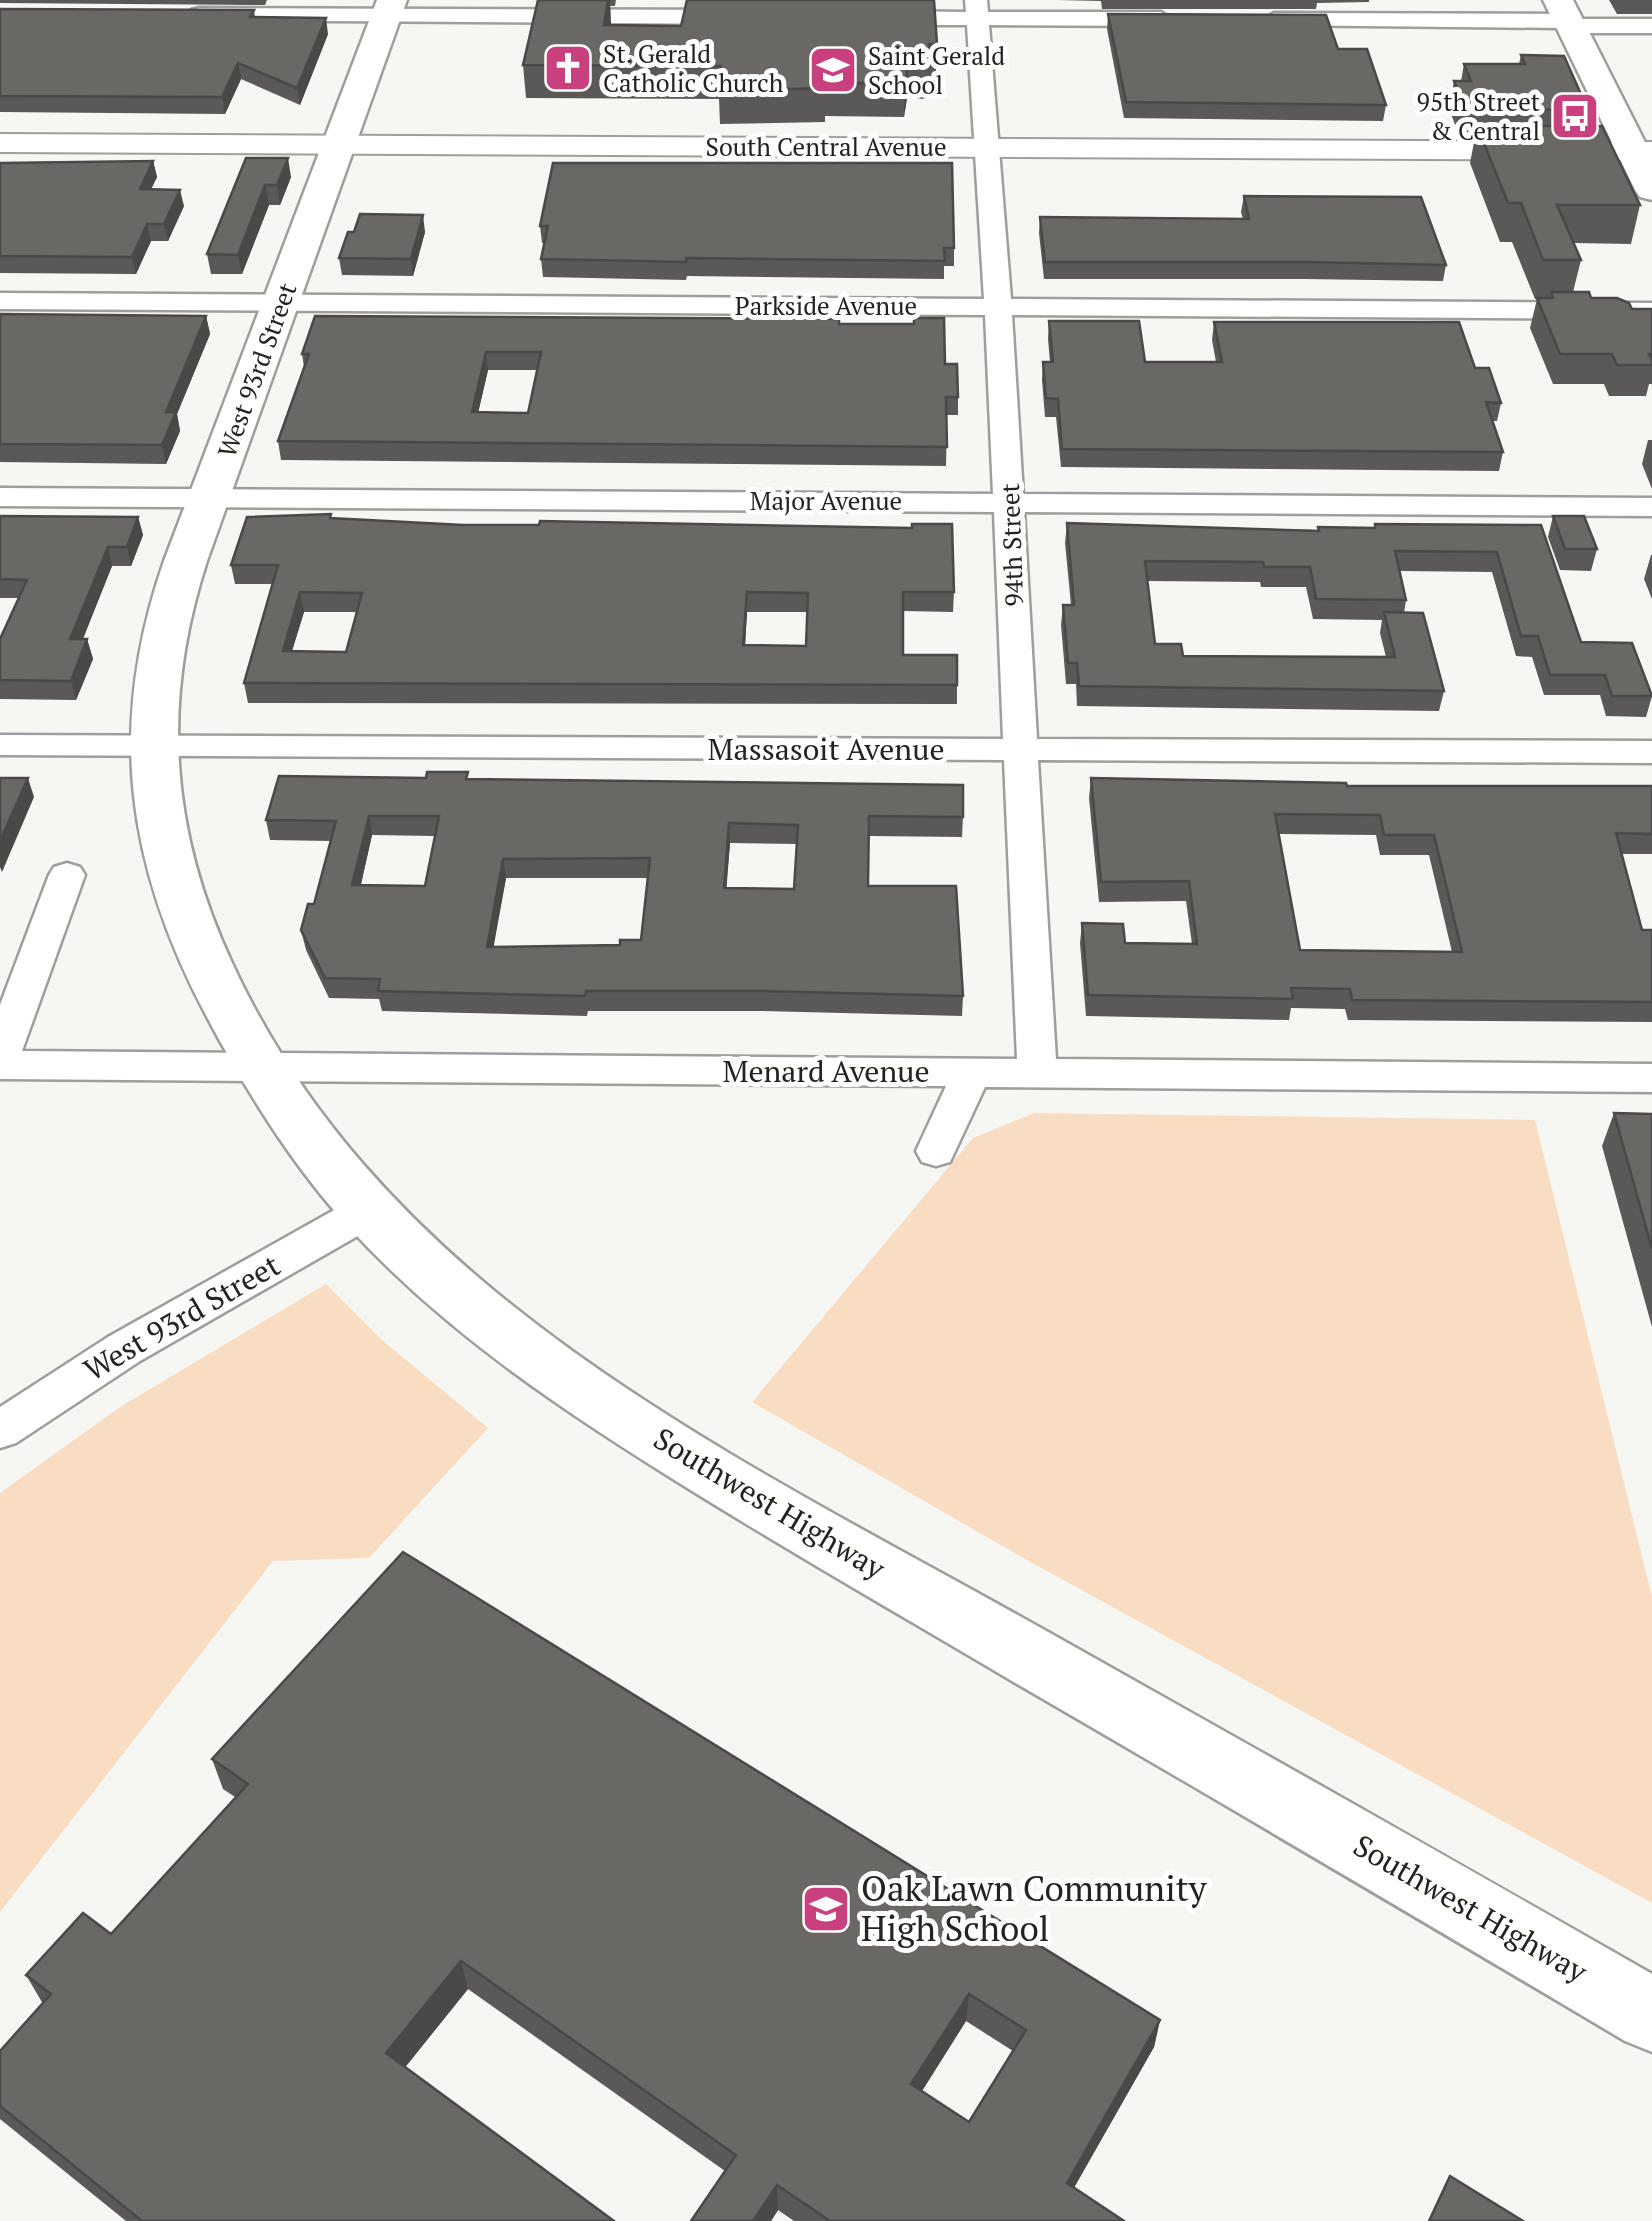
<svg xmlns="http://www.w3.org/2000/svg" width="1652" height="2221" font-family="'PT Serif',serif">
	<rect width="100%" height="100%" fill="#f6f7f3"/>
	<path fill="#f8ddc3" d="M1034,1113L1535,1120L1652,1597V1903L1025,1559L752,1402L973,1138Z
		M326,1284L382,1340L488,1428L369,1558L273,1561L0,1912V1493L120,1407Z"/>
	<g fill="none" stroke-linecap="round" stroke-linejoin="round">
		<g stroke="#9e9f9c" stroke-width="5">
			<path id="minor" d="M965,0H987L988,12H1161L1172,19L1161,26L989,25L1011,299L1652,303V319L1012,315L1023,494L1652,498V516L1024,512L1037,739L1652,741V763L1038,760L1056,1059L1652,1064V1092L985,1087L950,1162L936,1166L922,1162L916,1151L946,1086L0,1079V1005L49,875L54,867L67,863L80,867L85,875L22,1051L1017,1059L1004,760L0,755V735L1003,739L994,512L0,506V488L993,494L985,315L0,309V293L984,299L967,25H879L868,18L879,11L966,12Z
				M199,8L736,10L747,17L736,24L191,20L188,15L191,10Z
				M1274,13L1569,14L1579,19H1652V33H1571L1561,28L1266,25L1263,20Z
				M367,1195L382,1200L388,1211L382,1222L140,1361L16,1443L0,1448V1407L108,1337L352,1200Z"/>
		</g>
		<g stroke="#9e9f9c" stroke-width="4">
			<path id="tertiary" d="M0,134L1652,142V160L0,152Z"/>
		</g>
		<g stroke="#9e9f9c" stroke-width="5">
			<path id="primary" d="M377,0H407L207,561C161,702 170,831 233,965C387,1297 738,1458 1041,1628C1245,1743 1449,1857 1652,1974V2052L1625,2041C1422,1920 1217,1800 1012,1681C909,1620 804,1560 702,1497C574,1418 446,1335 345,1223C290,1162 245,1089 207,1017C126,865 107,725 164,561Z
				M1543,0H1573L1652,156V200L1640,197L1635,190Z"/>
		</g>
		<use href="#minor" fill="#fff" fill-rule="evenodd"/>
		<use href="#tertiary" fill="#fff" fill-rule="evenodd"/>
		<use href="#primary" fill="#fff" fill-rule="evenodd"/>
	</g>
	<path fill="#5a5957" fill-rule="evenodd" d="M0,0H267L265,5L0,3Z
		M538,0H616L615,6H610L611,25L937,44L936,77H929L928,99L907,98L904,117L825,116V122L720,124L719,99L526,98L523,65Z
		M1057,0H1369V2L1317,3L1316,9H1102L1101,1Z
		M1609,0H1652V14H1617Z
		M0,9L254,10L255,17L328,34L300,105L241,79L225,114L0,112Z
		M1108,14L1338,49L1386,105L1383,121L1124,118L1107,29Z
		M1521,55L1588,110L1584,126L1640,205L1631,244L1574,243L1581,260L1573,292L1632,309H1652V384H1649L1646,396H1609L1604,384H1553L1530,328L1537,299H1535L1512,242H1500L1470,163L1475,137H1460L1449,109L1454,81H1461L1464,64H1519Z
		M246,158L291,177L280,205H269L242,274H211L207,254Z
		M153,161L157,177L151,189L184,206L168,241H151L136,274L0,273V163Z
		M1244,196L1446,265L1443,281L1304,279H1044L1039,233L1040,217L1243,219L1241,212Z
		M540,226L954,248V266H944V279L687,276L686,280L543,277L541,259L545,243H542Z
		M354,232H425L413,276L342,275L339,258Z
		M0,314L206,316L210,334L177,414L180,431L166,464L0,462Z
		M1049,321L1145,362H1216L1212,340L1214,322L1475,368L1501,403L1497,421H1492L1503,452L1499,471L1061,467L1056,417H1045L1042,380L1043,362H1050L1048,339Z
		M839,324L945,364L958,397V415H947L946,466L281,460L278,441L304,367L302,354ZM488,370H537L528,413L478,412Z
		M1648,440H1652V489L1642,464Z
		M0,516L138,517L143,535L131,566H112L83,639H87L93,659L76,700L0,699V639L19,598H0Z
		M1553,516L1597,549L1591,571L1560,570L1548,537Z
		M331,518L954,592L953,612L903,611V655L957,685V704L248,703L244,683L272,584H235L231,565ZM304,612H357L346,652L292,651ZM747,612H807L806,646L745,645Z
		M1067,523L1318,530V527L1374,528L1375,524L1541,525L1581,642L1652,696L1646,717L1606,716L1600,695H1544L1532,657L1516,656L1492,572L1400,571L1406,600L1404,613L1444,691L1439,711L1077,706L1076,684H1066L1061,625L1063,605H1071L1065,543ZM1147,581L1260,582L1261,587H1306L1313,619L1382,620L1380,633L1386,657L1183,656L1155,644Z
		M1651,555H1652V599L1644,579Z
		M1091,778L1347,786H1652V854H1621L1642,930H1652V1022L1348,1020L1345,1009L1291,1008L1289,1020L1086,1016L1080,943L1082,923L1125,943L1192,944L1186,901L1099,902L1089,798ZM1279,834L1376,835L1380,855H1429L1452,952L1300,950Z
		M468,779L963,817L962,837L868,836V886L963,996L962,1016L760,1011H588L587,1016L382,1011L379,999L329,998L306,950L301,930L314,904L331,841L270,840L266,820ZM372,835L435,836L425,886L361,885ZM730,843L797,844L794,889L726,888ZM506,878H648L641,940L620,945L493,947Z
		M1614,1113L1652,1114V1327L1602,1146Z
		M212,1759L1160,2020L1154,2047L1074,2188L1124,2221H794L778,2210L771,2221H691L725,2171L468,1989L405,2067L614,2221H126L0,2119V2051L43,2004L26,1975L111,1934L235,1797L223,1789ZM966,2021L1013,2051L969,2122L922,2091Z"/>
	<path fill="#4a4947" d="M608,0H610L611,27L604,25Z
		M326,18L328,34L300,105L297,88Z
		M238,63L241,79L225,114L222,97Z
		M908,65L907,98L904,117L905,83Z
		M288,158L291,177L280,205L277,185Z
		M153,161L157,177L143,206L140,189Z
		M265,185L269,205L242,274L238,255Z
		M180,190L184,206L168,241L164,224Z
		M423,215L425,232L413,276L411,259Z
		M147,224L151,241L136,274L132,257Z
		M206,316L210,334L177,414L180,431L166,464L162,445L166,412Z
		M486,352L488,370L474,431L472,412Z
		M138,517L143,535L131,566L127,547Z
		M108,547L112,566L75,658L70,639Z
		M300,592L304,612L286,670L283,651Z
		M747,592V612L744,665L743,645Z
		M87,639L93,659L76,700L71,681Z
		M28,778L34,797L2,872L0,867V841Z
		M369,816L372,835L356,904L352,885Z
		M729,823L730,843L725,907L724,888Z
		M503,859L506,878L490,967L487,947Z
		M461,1961L468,1989L395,2080L386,2053Z
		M969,1994L966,2021L910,2110L911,2084Z
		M1160,2020L1154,2047L1062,2208L1067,2183Z
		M777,2185L778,2210L771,2221H753Z"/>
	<path fill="#696865" stroke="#4a4947" stroke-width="2.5" fill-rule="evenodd" d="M538,0H608L604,25L681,26L687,0H934L937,44H929V66L908,65L905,83H825V88L719,91L721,66L523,65Z
		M0,9L254,10L250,17L326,18L297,88L238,63L222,97L0,96Z
		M1108,14L1326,15L1338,49H1367L1386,105L1126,102Z
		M1521,55L1564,56L1588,110L1465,109L1454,81H1471L1464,64H1525Z
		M1477,126H1602L1640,205H1557L1581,260H1543L1521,203H1508Z
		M246,158H288L277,185H265L238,255L207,254Z
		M153,161L140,189L180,190L164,224H147L132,257L0,256V163Z
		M553,163H952L954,248H944L945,261L686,258V262L541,259L548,226H540Z
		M1244,196L1421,197L1446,265L1307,262H1045L1040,217L1249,219Z
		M360,214L423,215L411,259L339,258L348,232H354Z
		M1551,292H1589L1591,298H1617L1629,303L1632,309H1652V354H1649L1652,360V365H1617L1612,354H1560L1537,298H1553Z
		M0,314L206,316L166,412H176L162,445L0,444Z
		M315,316L839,319V324H914V318H944L945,364H957L958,397H946L947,447L278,441L309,354H302ZM486,352H541L528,413L472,412Z
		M1049,321H1139L1145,362H1222L1214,322H1459L1475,368H1489L1501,403L1486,402L1503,452L1062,449L1058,399L1046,398L1043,362H1053Z
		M331,514L330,518L463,525H539L540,521L912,528V524H952L954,592H903V655H957V685L244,683L278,565H231L247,517ZM300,592L362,593L346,652L283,651ZM747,592L808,593L806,646L743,645Z
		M0,516L138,517L127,547H108L70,639H87L71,681L0,680V639L27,580L0,579Z
		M1553,516H1584L1597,549H1565Z
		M1067,523L1319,531L1318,527L1375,528V524L1541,525L1581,642L1632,643L1652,696H1612L1605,675H1550L1538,636H1521L1497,552L1395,551L1406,600L1316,599L1310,567H1264L1263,562L1145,561L1155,644H1181L1183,656L1395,657L1384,612L1423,613L1444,691L1079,686L1077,663H1068L1063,605H1074Z
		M427,772H468L466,779L963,785V817L869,816L868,886H956L963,996L760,991H586L585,996L378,991L380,979L325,978L301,930L308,904H314L336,821L266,820L279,776L426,778ZM369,816H439L425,886L352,885ZM729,823L798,825L794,889L724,888ZM650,858L641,940H620V945L487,947L503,859Z
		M0,778H28L0,841Z
		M1091,778L1346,783L1347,786H1652V834L1616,833L1642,930H1652V1002L1352,1000L1350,989L1291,988L1293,999L1088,995L1082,923L1123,924L1125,943L1197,944L1189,881L1101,882ZM1275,814L1380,815L1384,835H1434L1462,952L1300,950Z
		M1614,1113L1652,1114V1249Z
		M403,1552L1160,2020L1067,2183L1124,2221H830L777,2185L753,2221H691L736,2155L461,1961L386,2053L614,2221H142L0,2106V2051L51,1994L26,1975L83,1913L111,1934L248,1784L212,1759ZM969,1994L1026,2030L969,2122L911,2084Z
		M1450,2176L1523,2221H1429Z"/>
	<defs>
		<g id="church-square" transform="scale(2.5)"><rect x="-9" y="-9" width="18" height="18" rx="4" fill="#c8407e" stroke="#fffffe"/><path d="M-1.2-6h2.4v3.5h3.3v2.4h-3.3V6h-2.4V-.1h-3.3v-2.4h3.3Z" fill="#fff"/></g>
		<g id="school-square" transform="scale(2.5)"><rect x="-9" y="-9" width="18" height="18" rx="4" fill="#c8407e" stroke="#fffffe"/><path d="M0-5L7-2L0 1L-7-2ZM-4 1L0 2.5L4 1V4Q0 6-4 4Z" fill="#fff"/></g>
		<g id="bus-square" transform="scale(2.5)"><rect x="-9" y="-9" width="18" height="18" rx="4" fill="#c8407e" stroke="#fffffe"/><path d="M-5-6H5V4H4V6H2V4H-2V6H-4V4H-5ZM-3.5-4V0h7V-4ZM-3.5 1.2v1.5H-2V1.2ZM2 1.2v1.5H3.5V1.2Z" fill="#fff"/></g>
	</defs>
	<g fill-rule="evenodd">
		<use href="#church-square" x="568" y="68"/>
		<use href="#school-square" x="833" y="70"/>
		<use href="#bus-square" x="1575" y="116"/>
		<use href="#school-square" x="826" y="1909"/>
	</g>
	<g text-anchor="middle" stroke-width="10" stroke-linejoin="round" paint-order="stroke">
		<g font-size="25" fill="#232322" stroke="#fffffe" text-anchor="start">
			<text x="603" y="63">St. Gerald<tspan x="603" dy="29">Catholic Church</tspan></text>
			<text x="868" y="65">Saint Gerald<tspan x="868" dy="29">School</tspan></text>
			<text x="1540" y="111" text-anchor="end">95th Street<tspan x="1540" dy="29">&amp; Central</tspan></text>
		</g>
		<g font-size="25" fill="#232322" stroke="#fffffe">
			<text x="826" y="156">South Central Avenue</text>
			<text x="826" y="315">Parkside Avenue</text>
			<text transform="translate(257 370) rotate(-70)" y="9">West 93rd Street</text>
			<text x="826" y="510">Major Avenue</text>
			<text transform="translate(1012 545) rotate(-92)" y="9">94th Street</text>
		</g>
		<g font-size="30" fill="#232322" stroke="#fffffe">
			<text x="826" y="760">Massasoit Avenue</text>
			<text x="826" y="1082">Menard Avenue</text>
			<text transform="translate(182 1318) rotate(-30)" y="10">West 93rd Street</text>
			<text transform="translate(769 1504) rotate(31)" y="10">Southwest Highway</text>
			<text transform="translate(1470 1909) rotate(30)" y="10">Southwest Highway</text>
		</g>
		<g font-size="35" fill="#232322" stroke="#fffffe" text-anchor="start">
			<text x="861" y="1901">Oak Lawn Community<tspan x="861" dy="40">High School</tspan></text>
		</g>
	</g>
</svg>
